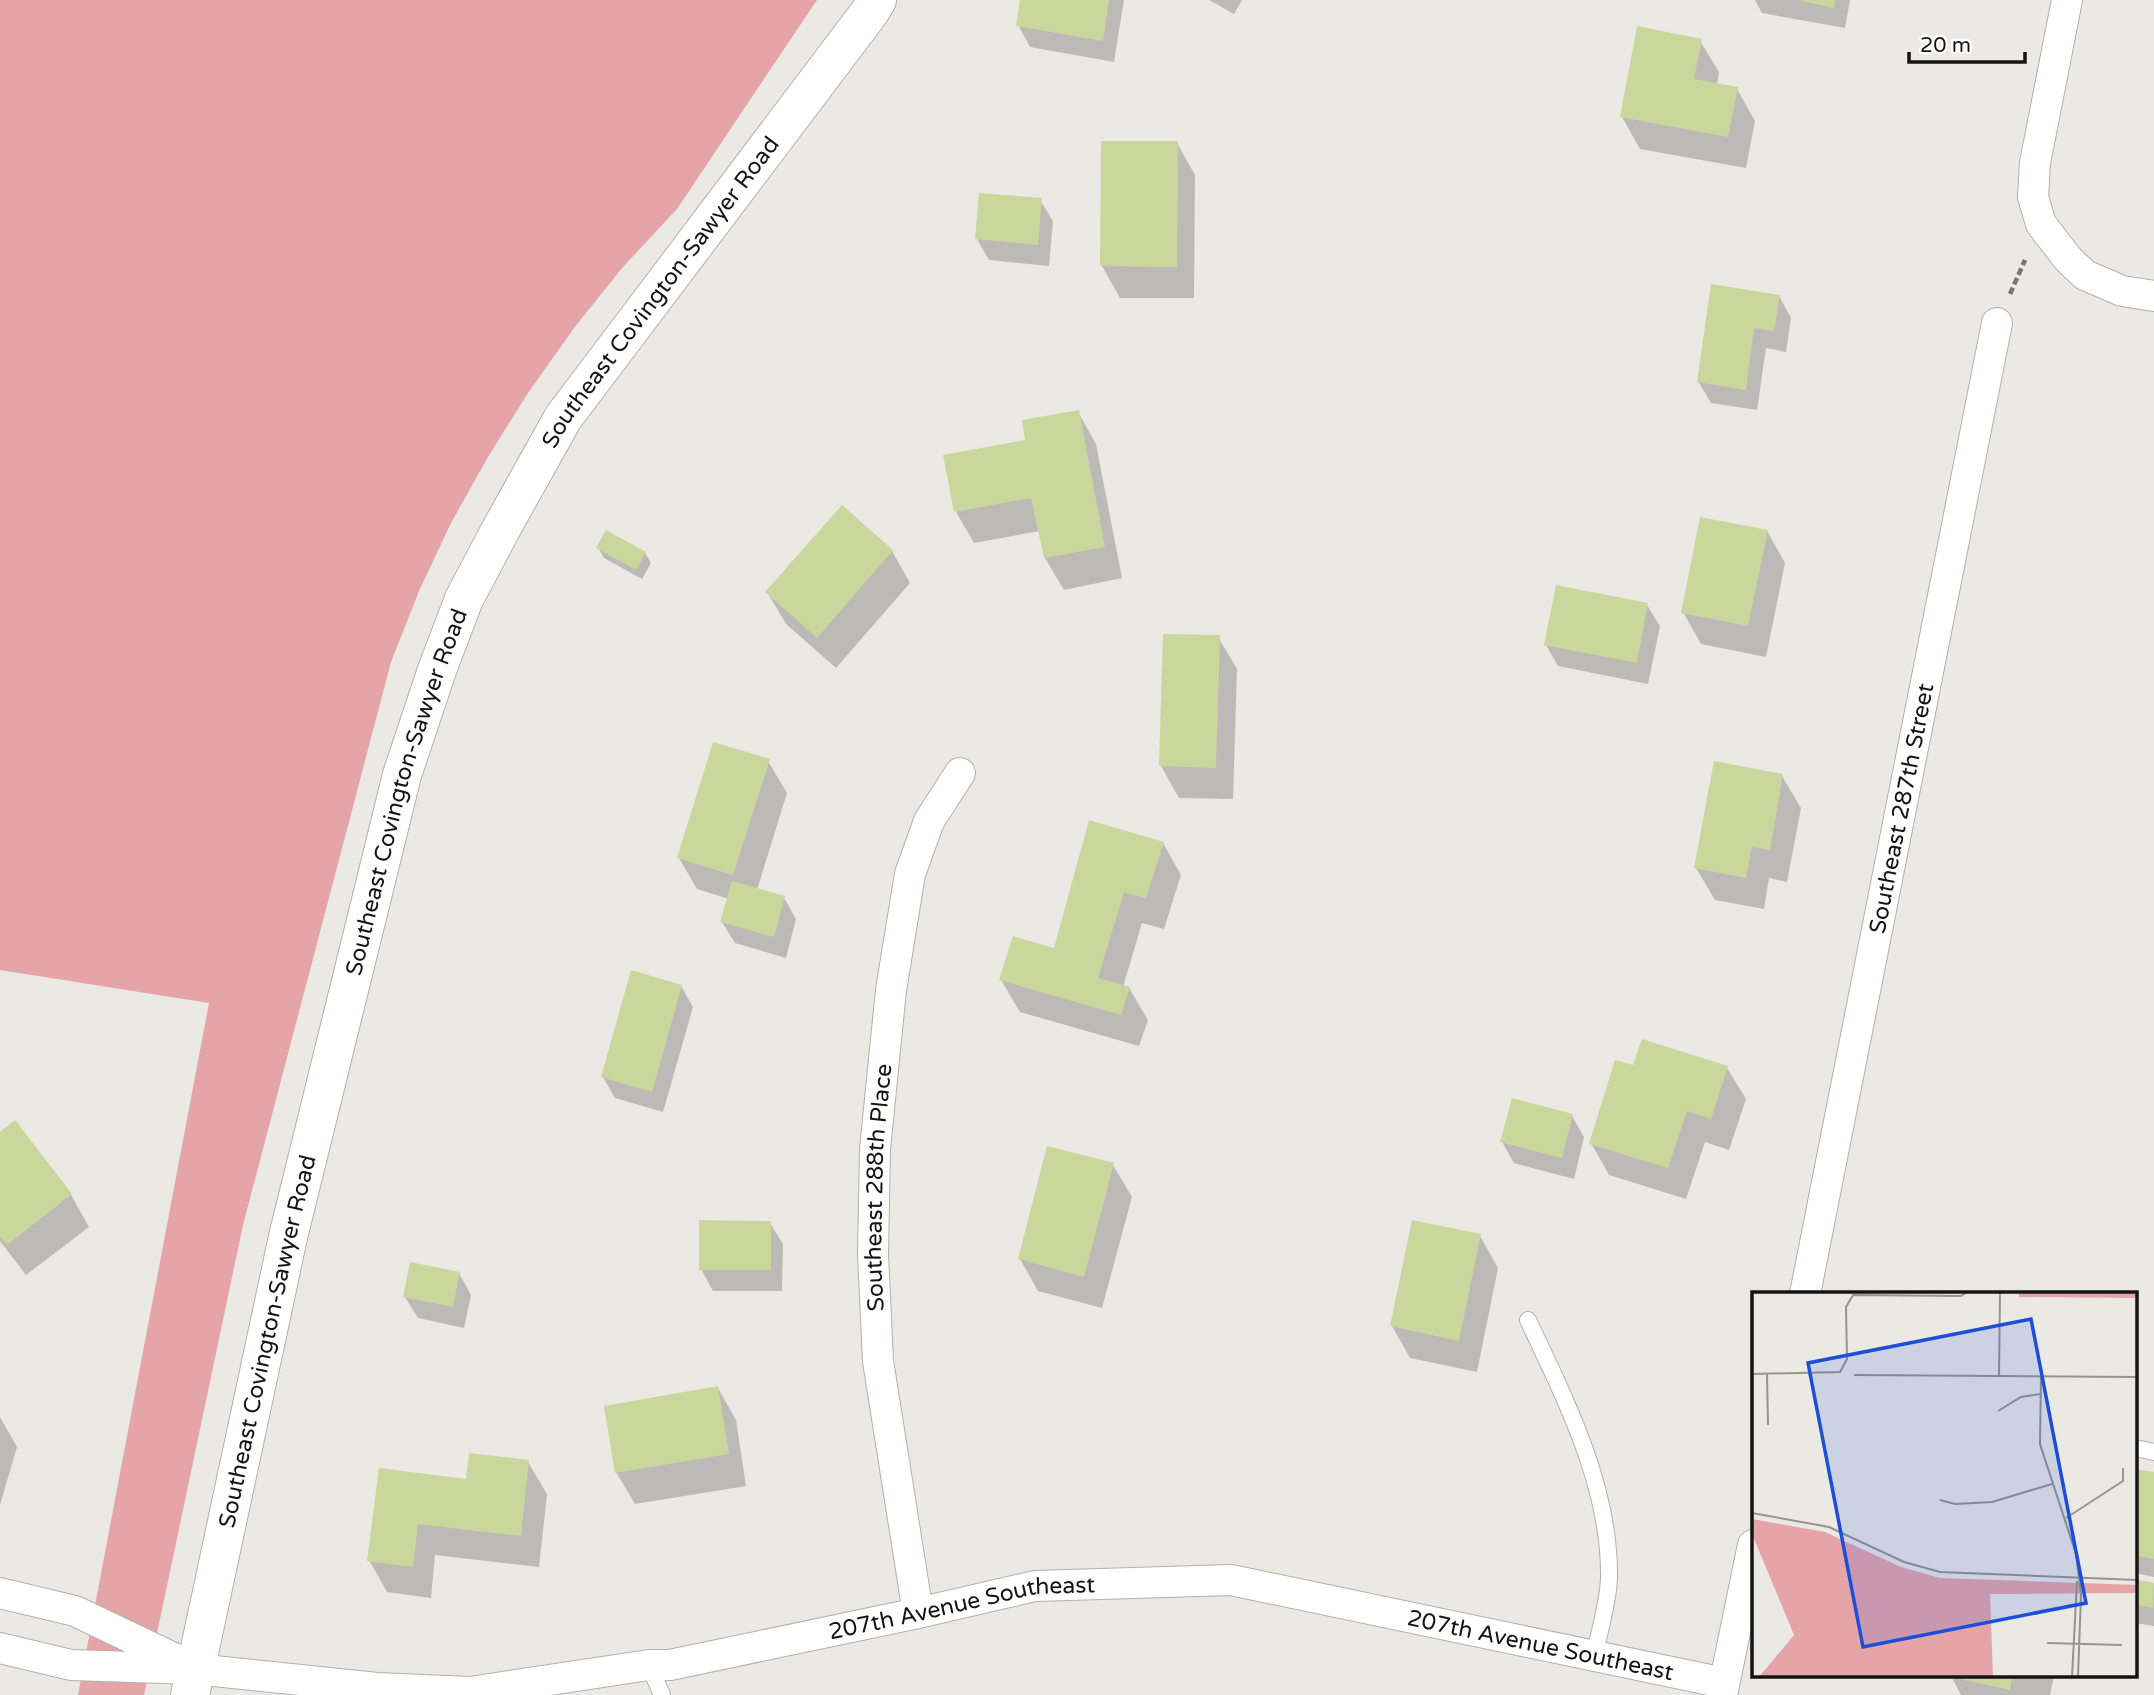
<svg xmlns="http://www.w3.org/2000/svg" width="2154" height="1695" font-family="'Varela Round',sans-serif">
	<rect width="100%" height="100%" fill="#ebe9e4"/>
	<path fill="#e5a5a8" d="M0,0H817L677,209L623,267L574,328L528,393L488,457L451,523L419,591L391,662L243,1225L144,1695H78L209,1003L0,970Z"/>
	<path fill="#0003" d="M1022,0H1124L1114,62L1030,47L1018,25Z
		M1209,0H1242L1234,14Z
		M1755,0H1850L1845,28L1762,13Z
		M1700,41L1719,72L1717,85L1737,89L1755,121L1746,168L1640,149L1622,117Z
		M1177,143L1195,175L1194,298H1120L1102,266Z
		M1040,200L1053,221L1049,266L989,260L977,239Z
		M1779,296L1791,318L1786,352L1766,348L1757,410L1711,403L1698,381Z
		M1078,412L1096,444L1122,578L1064,590L1045,558L1040,531L974,543L956,512L1027,441Z
		M1767,531L1785,563L1766,657L1701,644L1683,612Z
		M598,548L645,553L651,563L642,579L604,558Z
		M892,551L910,583L836,668L786,624L767,592Z
		M1647,605L1660,626L1648,684L1558,666L1546,645Z
		M1218,637L1237,669L1233,799L1179,798L1161,766Z
		M768,761L787,793L757,890L784,898L796,919L786,958L735,943L722,922L729,899L697,889L679,858Z
		M1782,776L1801,808L1787,882L1769,878L1764,909L1715,900L1696,868Z
		M1163,843L1181,875L1164,929L1142,923L1123,987L1129,988L1148,1020L1139,1046L1020,1012L1001,980L1055,950Z
		M681,986L693,1007L663,1112L615,1098L603,1077Z
		M1634,1067L1727,1068L1746,1099L1729,1150L1705,1142L1686,1199L1609,1175L1591,1143Z
		M1572,1116L1584,1137L1574,1179L1514,1163L1502,1142Z
		M15,1123L71,1195L89,1227L26,1275L0,1241V1134Z
		M1113,1165L1132,1197L1102,1308L1038,1291L1020,1259Z
		M770,1223L783,1244L782,1291H713L701,1269Z
		M1480,1236L1498,1268L1477,1372L1410,1358L1392,1326Z
		M459,1273L471,1295L464,1328L418,1318L405,1297Z
		M718,1388L736,1420L746,1486L635,1504L616,1472Z
		M0,1417L17,1447L0,1505Z
		M528,1462L547,1494L539,1567L435,1555L431,1598L387,1592L369,1560L468,1481Z
		M2135,1470L2154,1474V1577L2135,1573Z
		M2135,1581L2154,1584V1626L2135,1623Z
		M1951,1676H2054L2050,1695H1961Z"/>
	<path fill="#cbd69c" d="M1020,0H1109L1103,41L1016,26Z
		M1798,0H1835L1834,8Z
		M1637,26L1702,39L1694,79L1738,87L1728,137L1620,117Z
		M1101,141H1178L1177,267L1100,266Z
		M979,193L1042,198L1038,245L975,239Z
		M1711,284L1780,295L1774,331L1754,328L1746,390L1697,382Z
		M1079,410L1105,547L1044,558L1031,498L954,512L943,455L1025,440L1022,420Z
		M842,505L893,550L817,638L765,592Z
		M1700,517L1768,530L1748,626L1681,613Z
		M606,530L646,552L636,570L596,548Z
		M1556,585L1648,603L1637,663L1544,645Z
		M1163,634L1220,635L1216,768L1159,766Z
		M713,742L770,759L733,875L677,858Z
		M1714,761L1783,774L1770,850L1752,847L1746,878L1694,868Z
		M1089,820L1164,842L1146,898L1124,892L1098,978L1130,987L1121,1015L999,980L1013,936L1054,948Z
		M732,881L785,896L774,937L720,922Z
		M631,970L682,985L652,1092L601,1077Z
		M1642,1039L1728,1066L1711,1119L1687,1111L1668,1168L1589,1144L1615,1060L1633,1065Z
		M1512,1098L1573,1114L1562,1158L1500,1142Z
		M15,1120L72,1194L7,1245L0,1236V1132Z
		M1047,1146L1114,1163L1084,1277L1018,1259Z
		M699,1220L771,1221V1270H699Z
		M1412,1220L1481,1234L1459,1341L1390,1326Z
		M410,1262L460,1272L453,1307L403,1297Z
		M718,1386L729,1454L615,1473L604,1406Z
		M469,1453L529,1460L521,1536L418,1524L413,1567L367,1561L379,1468L466,1479Z
		M2135,1469L2154,1472V1559L2135,1555Z
		M2135,1579L2154,1583L2153,1608L2135,1604Z
		M1947,1676H2012L2010,1690Z"/>
	<g fill="none" stroke-linecap="round" stroke-linejoin="round">
		<g stroke="#b3b0ac" stroke-width="18">
			<path id="lane" d="M1528,1320C1566,1401 1610,1486 1609,1577C1609,1599 1599,1634 1594,1656
				M2135,1448L2154,1452
				M649,1665L662,1695"/>
		</g>
		<g stroke="#b3b0ac" stroke-width="32">
			<g id="street">
				<path d="M2067,0L2035,163L2033,197L2041,224L2068,259L2085,275L2122,291L2154,296"/>
				<path id="s1" d="M1805,1294L1997,323"/>
				<path d="M0,1593L75,1611L186,1664"/>
				<path id="s2" d="M918,1613L878,1361L873,1254L875,1149L891,990L910,874L929,821L960,773"/>
				<path id="s3" d="M0,1648L71,1665L195,1669L377,1688L470,1692L649,1665H670L918,1613L1035,1586L1231,1580L1724,1683"/>
				<path d="M1722,1695L1753,1545"/>
			</g>
		</g>
		<g stroke="#b3b0ac" stroke-width="40">
			<g id="secondary">
				<path id="s4" d="M190,1695L288,1237L402,775L437,670L464,599L501,529L563,418L869,13L877,0"/>
			</g>
		</g>
		<path stroke="#787673" stroke-width="4.5" stroke-dasharray="7 3.5" stroke-linecap="butt" d="M2010,294L2025,260"/>
		<use href="#lane" stroke="#fff" stroke-width="16"/>
		<use href="#street" stroke="#fff" stroke-width="30"/>
		<use href="#secondary" stroke="#fff" stroke-width="38"/>
	</g>
	<g text-anchor="middle" stroke-width="5" stroke-linejoin="round" paint-order="stroke">
		<g font-size="23" fill="#151413" stroke="#fff">
			<text dy="8" stroke="none"><textPath href="#s4" startOffset="1496">Southeast Covington-Sawyer Road</textPath></text>
			<text dy="8" stroke="none"><textPath href="#s4" startOffset="929">Southeast Covington-Sawyer Road</textPath></text>
			<text dy="8" stroke="none"><textPath href="#s1" startOffset="495">Southeast 287th Street</textPath></text>
			<text dy="8" stroke="none"><textPath href="#s2" startOffset="429">Southeast 288th Place</textPath></text>
			<text dy="8" stroke="none"><textPath href="#s4" startOffset="362">Southeast Covington-Sawyer Road</textPath></text>
			<text dy="8" stroke="none"><textPath href="#s3" startOffset="973">207th Avenue Southeast</textPath></text>
			<text dy="8" stroke="none"><textPath href="#s3" startOffset="1561">207th Avenue Southeast</textPath></text>
		</g>
	</g>
	<g transform="translate(1752 1292)">
		<rect width="385" height="385" fill="#ebe9e4"/>
		<path d="M267,0H385V6L267,5ZM0,227L73,240L149,275L188,286L385,293V301L238,302L241,385H7L42,343L0,242Z" fill="#e5a5a8"/>
		<path fill="none" stroke="#959490" stroke-width="2" d="M0,82L88,80L95,67L94,15L101,3L209,4L215,0M15,82L16,133M102,83L385,85M247,84L248,0M289,84L288,152L324,262L329,303L326,385M246,119L269,105L288,102M188,208L203,212L240,210L300,192M0,221L77,235L152,270L188,280L385,288M314,226L371,189V176M295,351L370,353M320,385L325,289"/>
		<path fill="#1d4ed8" fill-opacity="0.15" stroke="#1d4ed8" stroke-width="3.5" d="M279,27L334,311L111,355L56,71Z"/>
		<rect width="385" height="385" fill="none" stroke="#151413" stroke-width="3.5"/>
	</g>
	<path d="M1909 52v10h116v-10" fill="none" stroke="#151413" stroke-width="3.5"/>
	<text x="1920" y="52" font-size="21" fill="#151413" stroke="#ffffff" stroke-width="5" paint-order="stroke">20 m</text>
</svg>
